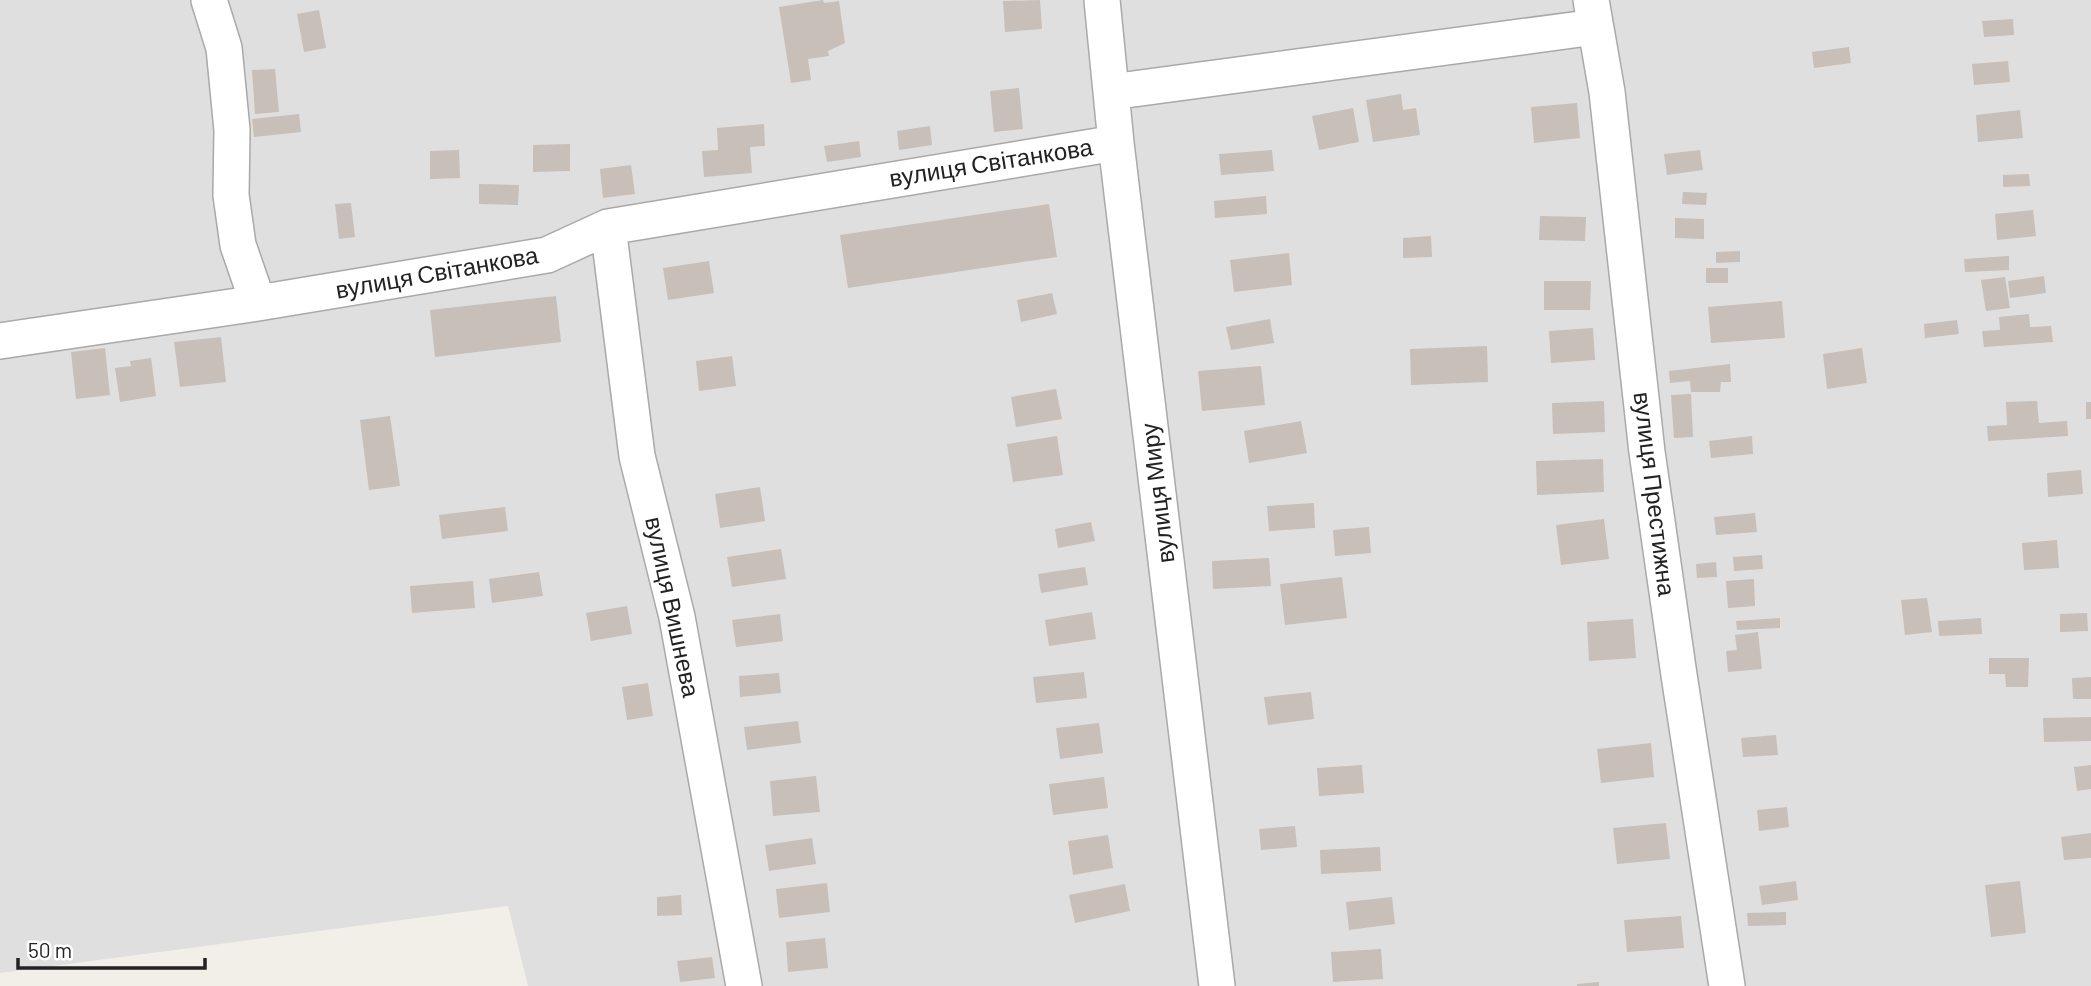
<svg xmlns="http://www.w3.org/2000/svg" width="2091" height="986" font-family="Barlow,sans-serif">
	<rect width="100%" height="100%" fill="#f2efe9"/>
	<path fill="#e0dfdf" d="M0,0H2091V986H528L508,906L0,973Z"/>
	<path fill="#c7bfb8" d="M823,0L824,3L839,1L845,43L828,51L829,56L808,59L811,80L791,83L779,7Z
		M1040,0L1042,29L1005,32L1003,1Z
		M319,10L326,48L304,52L297,14Z
		M2013,19L2014,35L1984,37L1982,21Z
		M1849,47L1851,63L1814,68L1812,52Z
		M2008,61L2010,82L1974,85L1972,64Z
		M275,69L279,112L255,114L252,70Z
		M1019,88L1023,129L994,132L990,91Z
		M1401,94L1403,110L1416,108L1420,135L1373,142L1366,100Z
		M1577,103L1580,138L1534,143L1531,107Z
		M1353,108L1359,142L1319,150L1312,116Z
		M2020,110L2023,138L1978,142L1976,115Z
		M299,114L301,132L254,137L252,119Z
		M764,124L765,146L750,147L752,173L704,177L702,151L718,150L717,128Z
		M930,126L932,145L899,150L897,131Z
		M859,141L861,157L827,162L824,146Z
		M570,144V171L533,172V145Z
		M459,150L460,178L430,179V151Z
		M1272,150L1274,171L1221,175L1219,154Z
		M1700,150L1703,170L1667,175L1664,154Z
		M631,165L635,194L603,198L600,169Z
		M2029,174L2030,186L2003,187V175Z
		M479,184L519,185L518,205L479,204Z
		M1683,192L1707,193L1706,205L1682,204Z
		M1266,196L1267,214L1215,218L1214,201Z
		M351,203L355,237L339,239L335,204Z
		M1049,204L1057,257L848,288L840,235Z
		M2033,210L2036,236L1997,240L1995,214Z
		M1540,216L1586,217L1585,241L1539,240Z
		M1675,218L1704,219V239L1675,238Z
		M1431,236L1432,257L1403,258V238Z
		M1740,251V262L1716,263V252Z
		M1289,253L1292,285L1234,292L1230,260Z
		M2009,256V270L1965,272L1964,259Z
		M709,261L714,293L668,300L663,268Z
		M1706,268H1728V283H1706Z
		M2044,276L2046,293L2010,298L2008,281Z
		M2005,277L2010,308L1986,311L1981,280Z
		M1544,281H1591L1590,310H1544Z
		M1052,293L1057,314L1021,322L1017,300Z
		M556,296L561,342L435,357L430,310Z
		M1782,301L1785,338L1711,343L1708,307Z
		M2029,314L2030,327L2051,326L2053,342L1984,347L1982,331L2000,330L1999,317Z
		M1270,319L1274,343L1231,350L1226,327Z
		M1957,320L1959,334L1925,338L1924,324Z
		M1593,328L1595,360L1551,363L1549,331Z
		M221,337L226,382L180,387L174,342Z
		M1487,346L1488,382L1411,385L1410,349Z
		M105,348L110,395L76,399L71,352Z
		M1862,348L1867,383L1827,389L1823,354Z
		M732,356L736,386L699,391L696,361Z
		M151,358L156,396L120,402L115,368L131,366L130,361Z
		M1730,364L1731,382H1721L1720,392H1691L1690,381L1670,383L1669,371Z
		M1261,366L1265,405L1202,411L1198,371Z
		M1056,389L1062,419L1016,427L1011,397Z
		M1691,394L1693,437L1674,438L1671,395Z
		M1604,401L1605,432L1553,434L1552,403Z
		M2037,401L2039,423L2067,421L2068,436L1988,441L1987,426L2007,425L2006,402Z
		M2086,402H2091V419H2086Z
		M390,416L400,486L369,490L360,420Z
		M1301,421L1307,453L1249,463L1244,431Z
		M1057,436L1063,475L1013,482L1007,444Z
		M1752,436L1753,454L1711,458L1709,441Z
		M1603,459L1604,492L1537,495L1536,461Z
		M2081,470L2083,494L2048,497L2047,473Z
		M760,487L765,521L720,528L715,494Z
		M1314,503L1315,528L1269,531L1267,506Z
		M505,507L508,531L442,539L439,515Z
		M1755,513L1757,532L1716,535L1714,517Z
		M1604,519L1609,559L1561,565L1556,525Z
		M1091,522L1095,541L1058,548L1055,529Z
		M1369,527L1371,553L1335,556L1333,530Z
		M2057,540L2059,568L2024,570L2022,543Z
		M781,549L786,579L732,587L727,557Z
		M1762,555L1763,569L1734,571L1733,557Z
		M1269,558L1271,586L1213,589L1212,561Z
		M1716,562L1717,577L1697,578L1696,564Z
		M1085,567L1088,585L1041,593L1038,574Z
		M539,572L543,596L492,603L489,579Z
		M1342,577L1347,618L1285,625L1280,584Z
		M1754,579L1755,606L1728,608L1726,581Z
		M473,581L475,608L412,613L410,586Z
		M1927,598L1932,632L1905,635L1901,600Z
		M627,606L632,634L591,641L586,613Z
		M1092,612L1096,639L1049,646L1045,620Z
		M2087,613L2088,631L2060,632V614Z
		M780,614L783,641L736,647L732,620Z
		M1780,618V628L1737,630L1736,621Z
		M1981,618L1982,634L1939,636L1938,621Z
		M1633,619L1636,658L1589,661L1587,622Z
		M1758,632L1762,669L1728,672L1726,651L1737,650L1735,635Z
		M1989,658H2029L2028,687H2006L2005,674H1989Z
		M1084,672L1087,698L1036,703L1033,677Z
		M779,673L781,693L740,697L739,676Z
		M2091,677V699H2073L2072,678Z
		M648,683L653,716L627,720L622,687Z
		M1311,692L1314,719L1268,725L1264,697Z
		M2091,717V741L2044,742L2043,718Z
		M798,721L801,743L747,750L744,727Z
		M1099,723L1103,753L1060,759L1056,728Z
		M1776,735L1778,755L1743,757L1741,738Z
		M1651,743L1654,777L1601,783L1597,749Z
		M1362,765L1364,793L1319,796L1317,768Z
		M2091,765V789L2077,791L2074,767Z
		M816,776L820,812L773,816L770,781Z
		M1104,777L1108,808L1053,815L1049,784Z
		M1787,807L1789,827L1759,831L1757,810Z
		M1666,823L1670,859L1617,864L1613,828Z
		M1295,826L1297,847L1261,850L1259,829Z
		M2091,833V858L2064,860L2061,837Z
		M1108,835L1113,868L1073,875L1068,841Z
		M812,838L816,864L769,871L765,845Z
		M1380,847L1381,871L1321,874L1320,850Z
		M1796,881L1798,900L1762,905L1759,886Z
		M2020,881L2026,933L1991,937L1985,885Z
		M827,883L830,912L779,918L776,889Z
		M1125,884L1130,911L1075,923L1069,895Z
		M681,895L682,915L657,916V897Z
		M1392,897L1395,924L1349,930L1346,902Z
		M1786,912V925L1748,926L1747,913Z
		M1681,916L1684,948L1627,952L1624,920Z
		M825,938L828,968L788,972L786,942Z
		M1381,949L1383,979L1333,982L1331,952Z
		M712,957L715,978L680,982L677,961Z
		M1599,982V986H1577V984Z"/>
	<g fill="none" stroke-linecap="round" stroke-linejoin="round">
		<g stroke="#a9a9a9" stroke-width="38">
			<path id="minor" d="M209,0L224,48L232,130L231,195L238,245L258,303
				M1102,0L1116,143L1217,986
				M1591,0L1607,92L1647,452L1679,675L1727,986
				M1111,92L1595,27
				M608,227L637,456L677,617L744,986
				M0,341L258,303L547,255L608,227L1116,143"/>
		</g>
		<use href="#minor" stroke="#fff" stroke-width="35"/>
	</g>
	<g text-anchor="middle" stroke-width="5" stroke-linejoin="round" paint-order="stroke">
		<g font-size="24" fill="#222" stroke="#fff">
			<text transform="translate(991 163) rotate(-9)" y="8">вулиця Світанкова</text>
			<text transform="translate(437 273) rotate(-10)" y="8">вулиця Світанкова</text>
			<text transform="translate(1158 493) rotate(-97)" y="8">вулиця Миру</text>
			<text transform="translate(1654 494) rotate(83)" y="8">вулиця Престижна</text>
			<text transform="translate(672 607) rotate(78)" y="8">вулиця Вишнева</text>
		</g>
	</g>
	<path d="M18 958v10h187v-10" fill="none" stroke="#222222" stroke-width="3.5"/>
	<text x="28" y="958" font-size="21" fill="#222222" stroke="#ffffff" stroke-width="5" paint-order="stroke">50 m</text>
</svg>
